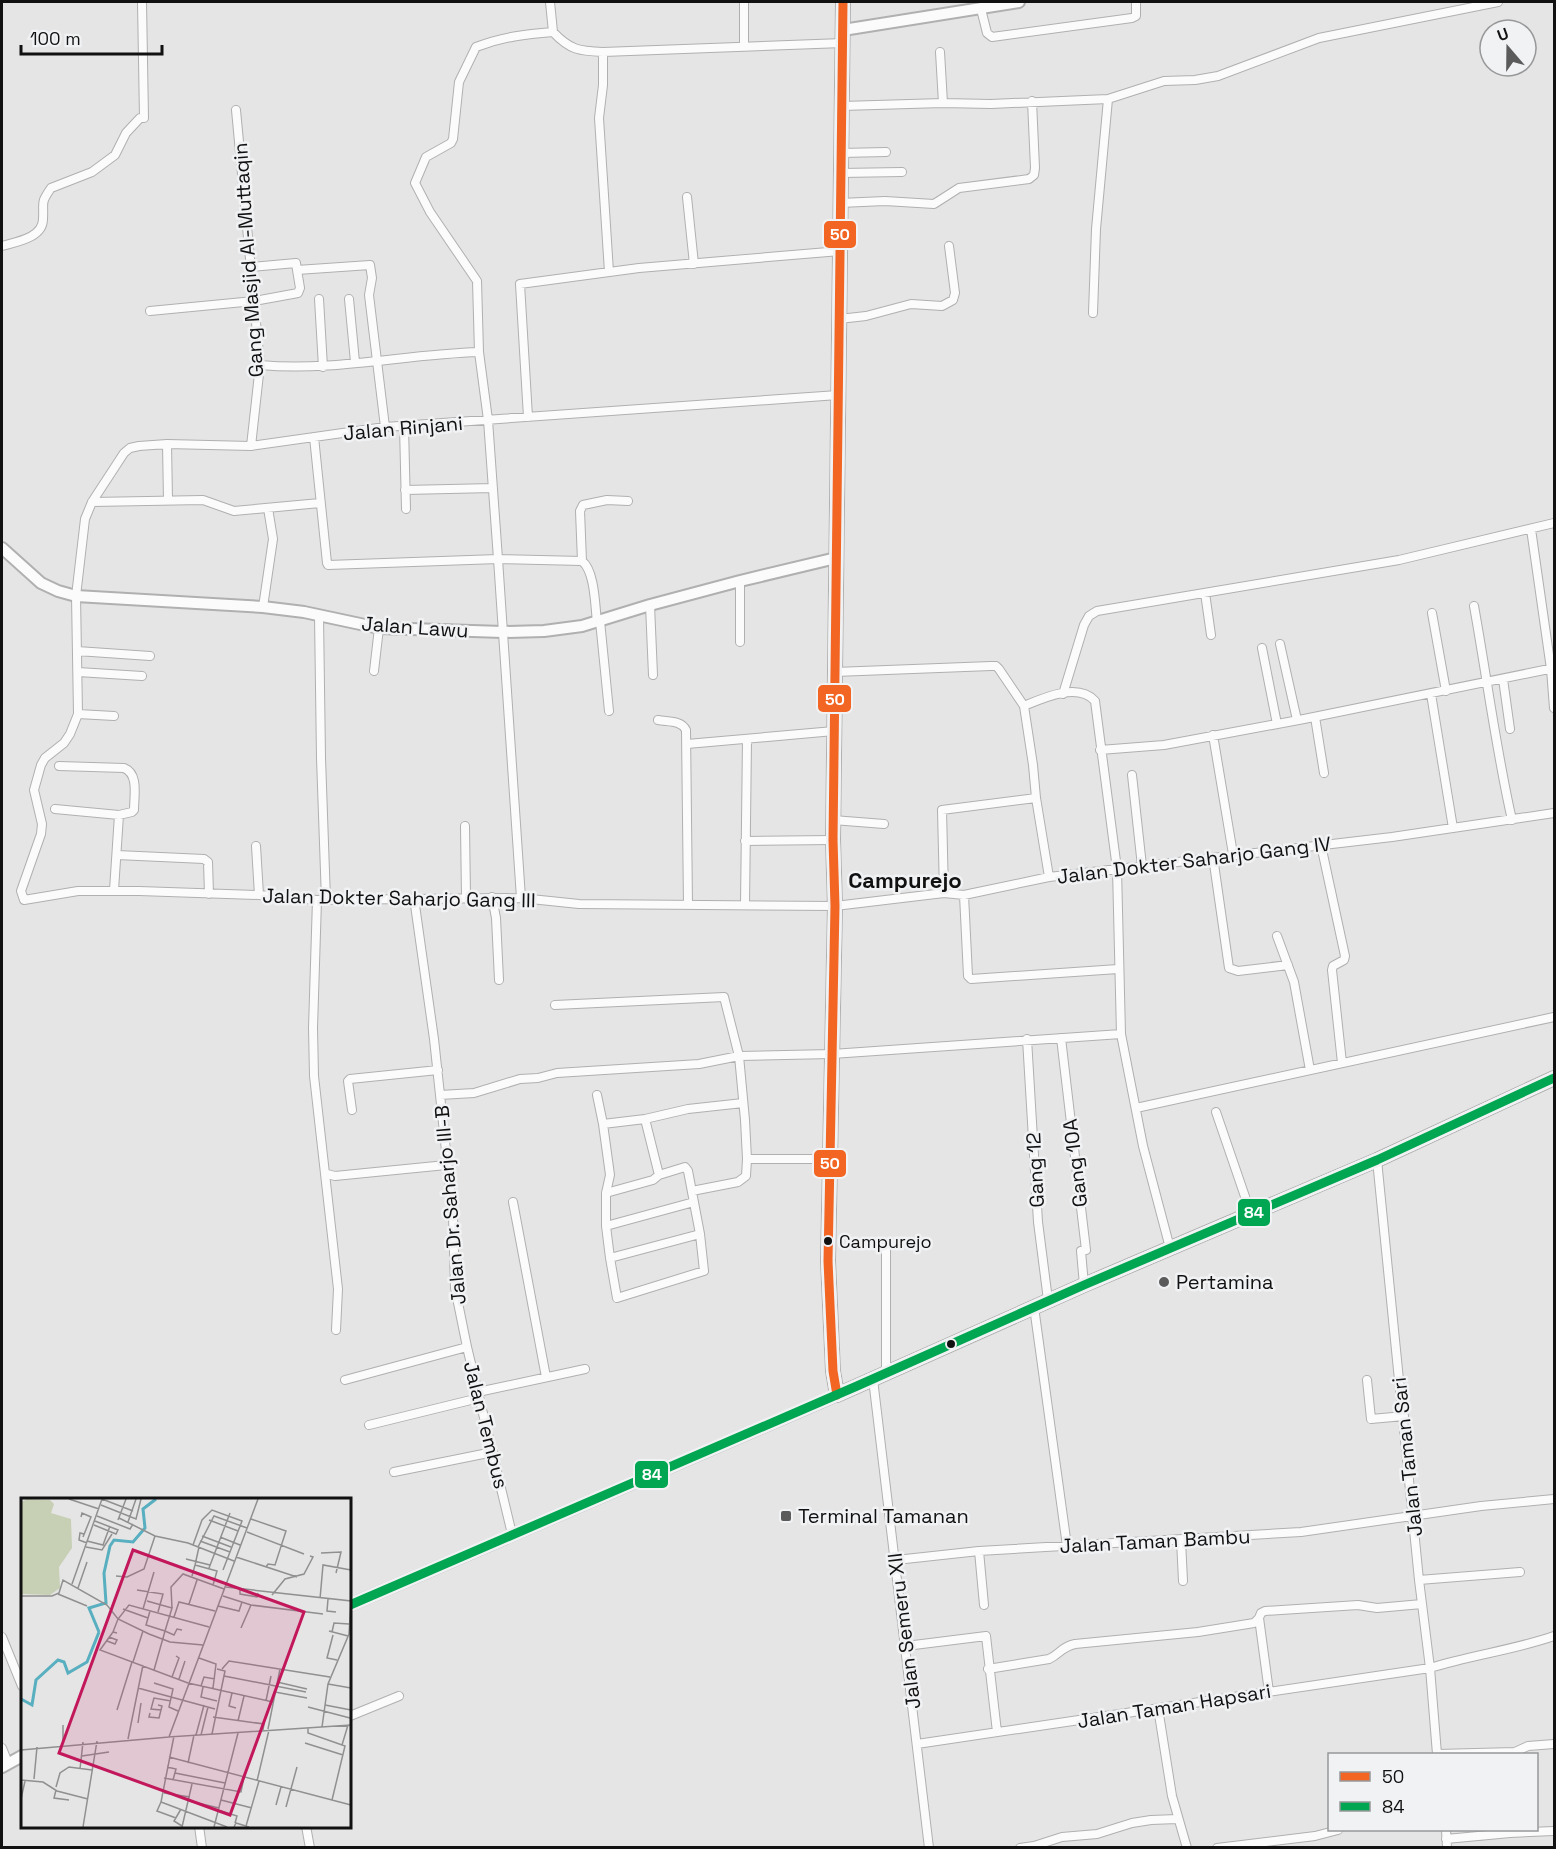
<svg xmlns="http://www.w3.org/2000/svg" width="1556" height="1849" font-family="'Space Grotesk',sans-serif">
	<rect width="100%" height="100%" fill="#e5e5e5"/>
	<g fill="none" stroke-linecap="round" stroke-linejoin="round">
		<g stroke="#b0b0b0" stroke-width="10">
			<path id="minor" d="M550,2L553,32
				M744,2V46
				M981,9L987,33L992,37L1132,18L1136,16V2
				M603,52V85L599,118L609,272
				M940,52L943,103
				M842,106L943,103L991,104L1108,99L1164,81L1195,80L1218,76L1319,38L1498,2
				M236,110L260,365L251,446
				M841,153L886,152
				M841,173L902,172
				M687,197L694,264
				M840,203L885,201L934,204L959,188L1029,179L1034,175L1035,168L1032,101
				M2,246C16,242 43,238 43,219C44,201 40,204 51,188L92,172L115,155L126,133L140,118H144L142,2
				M251,267L296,263L297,270
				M319,299L323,367
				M349,299L355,362
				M150,311L254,301L298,293L300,288L297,270L370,265L372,278L369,295L385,427
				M1093,313L1096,229L1108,99
				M839,319L866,316L911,304L942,306L953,300L955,293L949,246
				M479,352L477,281L430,212L415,183L426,157L451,143L453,139L459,82L476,47C502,37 526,34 553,32C570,50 579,51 603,52L843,43
				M260,365C333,372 406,354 479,352L488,420L498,559L328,565L327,563L314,437
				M528,417L520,284L639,268L840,251
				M404,426L406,509
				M167,444L168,500
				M405,490L493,488
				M92,502L203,500L234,511L320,503
				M1531,529L1551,669L1554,708
				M582,561C595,571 595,606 597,622
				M1205,593L1211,635
				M650,605L653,675
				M1474,606C1487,678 1496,750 1512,820
				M263,607L273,539L268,508
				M1432,613L1446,691
				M319,616L321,758L326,900
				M600,621L609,711
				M740,642V581
				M1280,644L1297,720
				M1262,648L1277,724
				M77,651L150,656
				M374,671L379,628
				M78,672L142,676
				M835,672L991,666H996L999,669L1024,706L1033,765L1036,798L1049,877
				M1503,679L1510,729
				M1063,694L1084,625L1089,616L1097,611L1399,560L1554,523
				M1431,694L1453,828
				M1024,706C1043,698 1078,682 1095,701L1117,869L1121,1034L1143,1146L1170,1248
				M78,714L70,734L64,743L45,758L41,765L34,790L42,824L41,834L21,891L24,900L78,891H139L259,895L317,900L521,898L579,904L835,906L944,893L964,895L1049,877L1392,837L1554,813
				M114,716L78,714L76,596L85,519L92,502L124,453L130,448L139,446L167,444L251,446L385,427L838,395
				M1315,717L1324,773
				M658,720C668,722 681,720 686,730L688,905
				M1213,735L1233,854
				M687,744L834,731
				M1100,750L1164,745L1304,719L1554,668
				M1132,775L1142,866
				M55,809L119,815L132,812L134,810C134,795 139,774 124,768L59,766
				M833,820L884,824
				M465,826L466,897
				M745,841L833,840
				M1321,845L1345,956L1344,960L1333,966L1332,970L1342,1063
				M256,846L259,895
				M117,855L204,859L208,862L209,894
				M1213,857L1229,968L1238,971L1288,965
				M114,890L119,815
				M944,893L942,810L1036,798
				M964,895L968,976L971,979L1118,969
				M492,897L496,918L499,980
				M414,898L434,1039L453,1216L455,1288L467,1347L512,1534
				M521,898L498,559L582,561L580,511L583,505L607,500L628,501
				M317,900L313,1028L314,1076L338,1289L336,1330
				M745,905L747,740
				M1277,936L1294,982L1310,1070
				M555,1005L724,997L739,1056L745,1120L747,1159H830
				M1061,1038L1086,1250L1081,1251L1084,1285
				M1027,1039L1038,1222L1048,1300
				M440,1095L474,1093L520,1079L538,1078L557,1073L699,1064L739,1056L832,1054L1121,1034
				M597,1095L603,1124
				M1136,1108L1554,1017
				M352,1110L348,1081L350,1079L438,1070
				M1216,1112L1251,1214
				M1377,1160L1419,1580L1430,1668L1437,1754
				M327,1174L335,1176L446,1165
				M692,1191L738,1182L746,1176L747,1159
				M606,1193L653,1180L659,1175L645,1119
				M513,1202L546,1377
				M694,1202L606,1226V1193L610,1175L603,1124L645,1119L688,1109L743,1103
				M606,1226L610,1258L700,1234
				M886,1250V1373
				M610,1258L617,1298L704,1271L700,1234L688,1171L685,1167L659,1175
				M1034,1307L1067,1546
				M873,1379L929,1848
				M345,1380L467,1347
				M1367,1380L1371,1419L1404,1416
				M478,1392L585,1369
				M369,1425L479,1398
				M394,1472L493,1452
				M1181,1540L1183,1581
				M979,1551L984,1605
				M896,1560L979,1551L1301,1532L1481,1506L1554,1499
				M1419,1580L1520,1572
				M1259,1618L1269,1692
				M2,1637L22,1686
				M906,1646L986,1636L997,1732
				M988,1669L1049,1659C1060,1654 1061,1647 1075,1644L1198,1632L1254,1623L1259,1618L1261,1613L1265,1611L1358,1605L1377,1608L1422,1604
				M1158,1708L1172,1796L1187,1848
				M350,1716L399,1696
				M917,1744L1430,1668C1471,1655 1514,1650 1554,1636
				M2,1748L8,1763
				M1437,1754L1515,1752L1528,1746L1554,1744
				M199,1826L202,1848
				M306,1826L310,1848
				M1446,1830L1447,1848
				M1446,1839L1510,1833L1554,1831
				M1020,1848L1034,1846L1062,1837L1097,1834L1132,1823L1151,1820L1177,1819
				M1217,1848L1315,1836L1338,1830"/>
		</g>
		<g stroke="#b0b0b0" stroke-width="14">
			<path id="tertiary" d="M843,30L1019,2
				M2,548L41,583L58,591L76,596L263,607L304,612L379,628L503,632L544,631L582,626L650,605L740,581L836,558
				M350,1605L837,1395
				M2,1767L22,1756"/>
		</g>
		<g stroke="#b0b0b0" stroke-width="16">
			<path id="trunk" d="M843,2L833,840L835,906L828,1261L833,1371L837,1395L1084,1285L1377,1160L1554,1078"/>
		</g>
		<use href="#minor" stroke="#fbfbfb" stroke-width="8"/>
		<use href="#tertiary" stroke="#fbfbfb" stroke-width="10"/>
		<use href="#trunk" stroke="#fbfbfb" stroke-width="14"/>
		<g stroke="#f1f2f4" stroke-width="14">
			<path id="bus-1" d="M837,1395L833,1371L828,1261L835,906L833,840L843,2"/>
		</g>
		<g stroke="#f1f2f4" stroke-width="14">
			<path id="bus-2" d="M350,1605L857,1386L1084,1285L1377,1160L1554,1078"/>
		</g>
		<use href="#bus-1" stroke="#f26522" stroke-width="9"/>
		<use href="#bus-2" stroke="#00a651" stroke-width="9"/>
	</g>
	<g fill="#111" stroke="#f1f2f4" stroke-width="2">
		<circle cx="828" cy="1241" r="5"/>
		<circle cx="951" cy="1344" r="5"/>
	</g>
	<g fill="#5b5b5b" stroke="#f1f2f4" stroke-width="2">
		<circle cx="1164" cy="1282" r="6"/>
		<rect x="780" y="1510" width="12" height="12" rx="3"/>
	</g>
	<g text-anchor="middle" stroke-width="5" stroke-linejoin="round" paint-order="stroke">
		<g font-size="18" fill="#111" stroke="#f1f2f4" text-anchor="start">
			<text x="839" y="1248">Campurejo</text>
		</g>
		<g font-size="20" fill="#111" stroke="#f1f2f4">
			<text transform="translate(248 260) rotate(-94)" y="7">Gang Masjid Al-Muttaqin</text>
			<text transform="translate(403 428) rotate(-5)" y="7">Jalan Rinjani</text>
			<text transform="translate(415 627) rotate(4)" y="7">Jalan Lawu</text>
			<text transform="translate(1194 860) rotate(-7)" y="7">Jalan Dokter Saharjo Gang IV</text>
			<text transform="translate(399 898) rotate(1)" y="7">Jalan Dokter Saharjo Gang III</text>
			<text transform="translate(1075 1163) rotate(-97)" y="7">Gang 10A</text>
			<text transform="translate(1035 1170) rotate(-93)" y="7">Gang 12</text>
			<text transform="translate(450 1205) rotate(-95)" y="7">Jalan Dr. Saharjo III-B</text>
			<text transform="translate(486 1425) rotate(76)" y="7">Jalan Tembus</text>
			<text transform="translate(1407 1457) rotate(-96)" y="7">Jalan Taman Sari</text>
			<text transform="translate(1155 1541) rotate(-3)" y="7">Jalan Taman Bambu</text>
			<text transform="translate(904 1631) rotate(-97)" y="7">Jalan Semeru XII</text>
			<text transform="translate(1174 1706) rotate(-9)" y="7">Jalan Taman Hapsari</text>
		</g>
		<g font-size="20" fill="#111" stroke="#f1f2f4" text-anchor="start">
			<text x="1176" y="1289">Pertamina</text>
			<text x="798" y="1523">Terminal Tamanan</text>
		</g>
		<g font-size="22" font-weight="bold" fill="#111" stroke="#f1f2f4">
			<text x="905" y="888">Campurejo</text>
		</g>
	</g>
	<g transform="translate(21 1498)">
		<rect width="330" height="330" fill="#e5e5e5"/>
		<path d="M6,1L29,2L33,6L30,15L50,21L51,50L38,69L39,90L29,97L0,96V4Z" fill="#c7d0b5"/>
		<path fill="none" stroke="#57afc0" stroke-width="3" d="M78,134L68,110L85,105L83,75L89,48L93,42L112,44L124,30L122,11L135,1M0,201L11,207L15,182L37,162L43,164L47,175L66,164L78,134"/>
		<path fill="none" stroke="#909090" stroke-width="1.5" d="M48,1L78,11M81,1L112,13M237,1L148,239L330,227M80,7L115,21L120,1M76,18L109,31L112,26M60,19L61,15L70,19L62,39M98,20L134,38L167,45L213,63M230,21L265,33L254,67L247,66L245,69M97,22L105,1M188,22L217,33M107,24L115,1M73,27L95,36L97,32L74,23M226,34L283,56M63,36L59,35L58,42L66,45M181,38L210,49M199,39L219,47M66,43L82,47L89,28M179,43L209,54M172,47L181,22L191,12L221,23L202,72M65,49L81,52L91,36M177,49L193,18L226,30M300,55L320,54L315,75M215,59L276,79M165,61L189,67M174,67L178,49M188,70L209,15M95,78L106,79L123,71L134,38M171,78L174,67L196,73L192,87M51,86L81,1M205,89L330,103L328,136L307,186L301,229M57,90L66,64M116,92L142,96L137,114M219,92V96L236,99L237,95M37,96L66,108M251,97L264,81L283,76L292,59L289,58M0,98H31L38,95L42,82L86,107L97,121L128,136L149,144L182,147M202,98L230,107L302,116M299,101L302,67L330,72M307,101L306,113L315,114M126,103L151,110L144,133L125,127L129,113M168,106L176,82M197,108L218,113L221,104M151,110L150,89L162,76L203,91M102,111L127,120M122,111L133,74M153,119L158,104L194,113M220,130L230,107M308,133L327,138M92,134L79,152L167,185L252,204M311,134L313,125L328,126M96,135L92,134L97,121L108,107L188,129M312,137L306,160L316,162M86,143L94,146L96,142L88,139M178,160L195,166L192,190M112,164L122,133M201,171L208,163L309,179M133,172L144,133L153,137L156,131L161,132M203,178L285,194M151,179L158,160L155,158M158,181L164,163M256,184L286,191M133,185L152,191L148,209L157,213M307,186L330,190M180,188L183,179L194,181M182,189L180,199L196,203M117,190L194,211M254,194L286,200M211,195L208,208L215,210M245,203L250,178M304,207L330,212M287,209L329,220M96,212L111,164M140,212L130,211L133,200L150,203M129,215L128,219L138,220L141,208L137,207M192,219L243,226L242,232M217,223L223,198M117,225L120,205M42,227V246M287,230V235L324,248L311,302M247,231L259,171M191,236L204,173L196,171M175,237L183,207M180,237L187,209M153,238L140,304L206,329M107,241L122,167M284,245L322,257M321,247L327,227M0,252L148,239M61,258L88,254M148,259L330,307M167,265L173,237M146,269L155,271L152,282M59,271L62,244M154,275L204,285M143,280L220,294L223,279M13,281L16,249M0,282L22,284L36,293L67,301M236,283L248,232M35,289L39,275L48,269L71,272M35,292L33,300L48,302M143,295L169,299M0,301L4,283M200,302L231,310M168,303L198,310M140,304L136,313L155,320M255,307L260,289M265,309L276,269M160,311L153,323L161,328M197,312L216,318L214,325M225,328L238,283M62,329L76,243M161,329L171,286M193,329L217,235M213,329L215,325L228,329"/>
		<path fill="#c2185b" fill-opacity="0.15" stroke="#c2185b" stroke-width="3" d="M112,52L283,114L209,317L38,255Z"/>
		<rect width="330" height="330" fill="none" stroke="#111" stroke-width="3"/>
	</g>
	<g stroke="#f1f2f4" stroke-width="2">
		<rect x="823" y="220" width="34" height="29" rx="6" fill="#f26522"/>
		<rect x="817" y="684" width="35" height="29" rx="6" fill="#f26522"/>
		<rect x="813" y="1149" width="34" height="29" rx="6" fill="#f26522"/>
		<rect x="1237" y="1198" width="34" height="29" rx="6" fill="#00a651"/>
		<rect x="634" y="1460" width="35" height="29" rx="6" fill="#00a651"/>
	</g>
	<g font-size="16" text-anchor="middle" font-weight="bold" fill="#fff">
		<text x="840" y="240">50</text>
		<text x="835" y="705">50</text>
		<text x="830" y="1169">50</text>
		<text x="1254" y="1218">84</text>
		<text x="652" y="1480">84</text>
	</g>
	<rect width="1556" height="1849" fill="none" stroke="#111111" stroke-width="6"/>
	<rect x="1328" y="1753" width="210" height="78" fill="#f1f2f4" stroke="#979899" stroke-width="1.5"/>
	<rect x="1340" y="1772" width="30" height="9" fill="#f26522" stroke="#979899" stroke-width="1.5"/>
	<text x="1382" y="1783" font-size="18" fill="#111111">50</text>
	<rect x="1340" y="1802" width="30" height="9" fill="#00a651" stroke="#979899" stroke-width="1.5"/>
	<text x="1382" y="1813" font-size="18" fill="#111111">84</text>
	<g transform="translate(1508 48) rotate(340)"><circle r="28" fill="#f1f2f4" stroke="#979899" stroke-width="1.5"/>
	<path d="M0-4.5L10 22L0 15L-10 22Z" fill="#5b5b5b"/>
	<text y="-9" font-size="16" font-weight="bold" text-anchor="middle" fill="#111111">U</text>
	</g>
	<path d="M21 45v9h141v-9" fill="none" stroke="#111111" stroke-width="3"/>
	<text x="30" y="45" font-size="18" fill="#111111" stroke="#f1f2f4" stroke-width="4.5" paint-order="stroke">100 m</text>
</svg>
